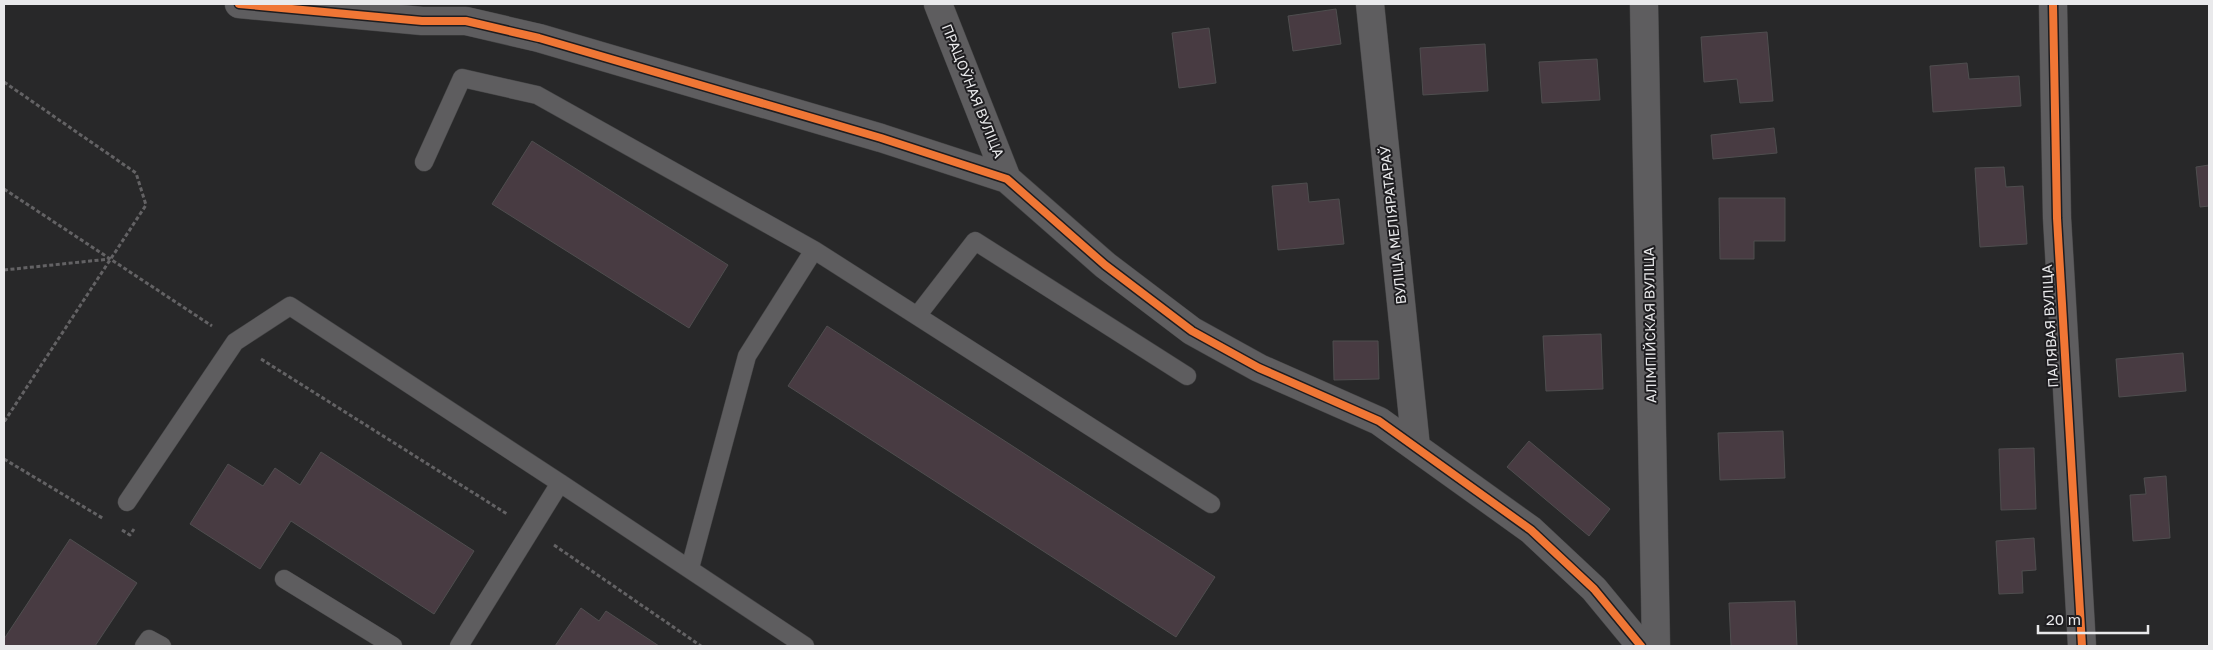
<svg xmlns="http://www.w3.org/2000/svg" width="2213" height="650" font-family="'Golos Text',sans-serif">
	<rect width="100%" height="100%" fill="#282829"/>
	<path fill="#483b42" stroke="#4f4e4f" d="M1336,9L1341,44L1293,51L1288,16Z
		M1209,28L1216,83L1179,88L1172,33Z
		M1767,32L1773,101L1740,103L1737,79L1704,82L1701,37Z
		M1485,44L1488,91L1423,95L1420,48Z
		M1597,59L1600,100L1542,103L1539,62Z
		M1967,63L1969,79L2019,76L2021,106L1933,112L1930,66Z
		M1774,128L1777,153L1713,159L1711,135Z
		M532,141L728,265L689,328L492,204Z
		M2209,165V206L2200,207L2196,167Z
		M2004,167L2006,187L2023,186L2027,244L1980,247L1975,168Z
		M1307,183L1309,202L1339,199L1344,244L1278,250L1272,186Z
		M1719,198H1785V241H1754V259H1720Z
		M827,326L1215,577L1176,637L788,386Z
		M1601,334L1603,389L1546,391L1543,336Z
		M1333,341H1378L1379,379L1334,380Z
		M2183,353L2186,391L2119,397L2116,359Z
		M1783,431L1785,478L1720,480L1718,433Z
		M1529,441L1610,509L1589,536L1507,467Z
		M2034,448L2036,509L2001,510L1999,449Z
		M321,452L474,551L434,614L291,521L260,569L190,524L228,464L263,486L275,468L300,485Z
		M2166,476L2170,538L2133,541L2130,495L2146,494L2144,478Z
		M2034,538L2036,570L2022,571L2023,593L1999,594L1996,541Z
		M70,539L137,583L95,646H4V639Z
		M1795,601L1797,646H1731L1729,603Z
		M581,608L599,621L606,611L659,646H555Z"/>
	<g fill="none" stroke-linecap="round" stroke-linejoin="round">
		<g stroke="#444445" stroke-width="19">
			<path id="lane" d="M424,162L462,78L537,95L814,250
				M917,316L975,241L1187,376
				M127,502L235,342L290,306L560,483
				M690,568L747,356L814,250L1211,504
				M284,579L393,646
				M144,646L149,639L162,646
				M459,646L560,483L805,646"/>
		</g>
		<g stroke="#444445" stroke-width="29">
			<path id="street" d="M239,4L422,21H466L539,38L881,138L1007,179L1105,265L1192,331L1259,368L1379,421L1531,530L1594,589L1641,646
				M938,4L1007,179
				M1370,4L1416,447
				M1644,4L1656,646
				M2053,4L2057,218L2082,646"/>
		</g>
		<path stroke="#636264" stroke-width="3" stroke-dasharray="4 2.5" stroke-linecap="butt" d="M4,82L136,173L146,205L4,422
			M4,189L212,326
			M4,270L110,259
			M261,359L507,514
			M4,459L104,519
			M122,530L130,535L134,529
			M554,545L701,646"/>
		<use href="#lane" stroke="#5e5d5f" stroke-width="18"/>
		<use href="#street" stroke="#5e5d5f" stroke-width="28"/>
		<g stroke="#1e1d20" stroke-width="11">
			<path id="cycleway" d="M239,4L422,21H466L539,38L881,138L1007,179L1105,265L1192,331L1259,368L1379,421L1531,530L1594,589L1641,646
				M2053,4L2057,218L2082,646"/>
		</g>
		<use href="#cycleway" stroke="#f07635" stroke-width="8"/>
	</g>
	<g text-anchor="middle" stroke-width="4" stroke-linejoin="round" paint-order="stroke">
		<g font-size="14" fill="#e9e9eb" stroke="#1e1d20">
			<text transform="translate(973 91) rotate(68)" y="5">ПРАЦОЎНАЯ ВУЛІЦА</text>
			<text transform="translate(1393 225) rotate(-96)" y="5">ВУЛІЦА МЕЛІЯРАТАРАЎ</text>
			<text transform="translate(1650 325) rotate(-91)" y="5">АЛІМПІЙСКАЯ ВУЛІЦА</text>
			<text transform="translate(2050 326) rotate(-93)" y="5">ПАЛЯВАЯ ВУЛІЦА</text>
		</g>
	</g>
	<rect width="2213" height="650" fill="none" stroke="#e9e9eb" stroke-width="10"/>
	<path d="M2038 625v8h110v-8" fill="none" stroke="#e9e9eb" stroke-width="2.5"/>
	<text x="2046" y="625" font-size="15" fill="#e9e9eb" stroke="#1e1d20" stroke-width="4" paint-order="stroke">20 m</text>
</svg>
